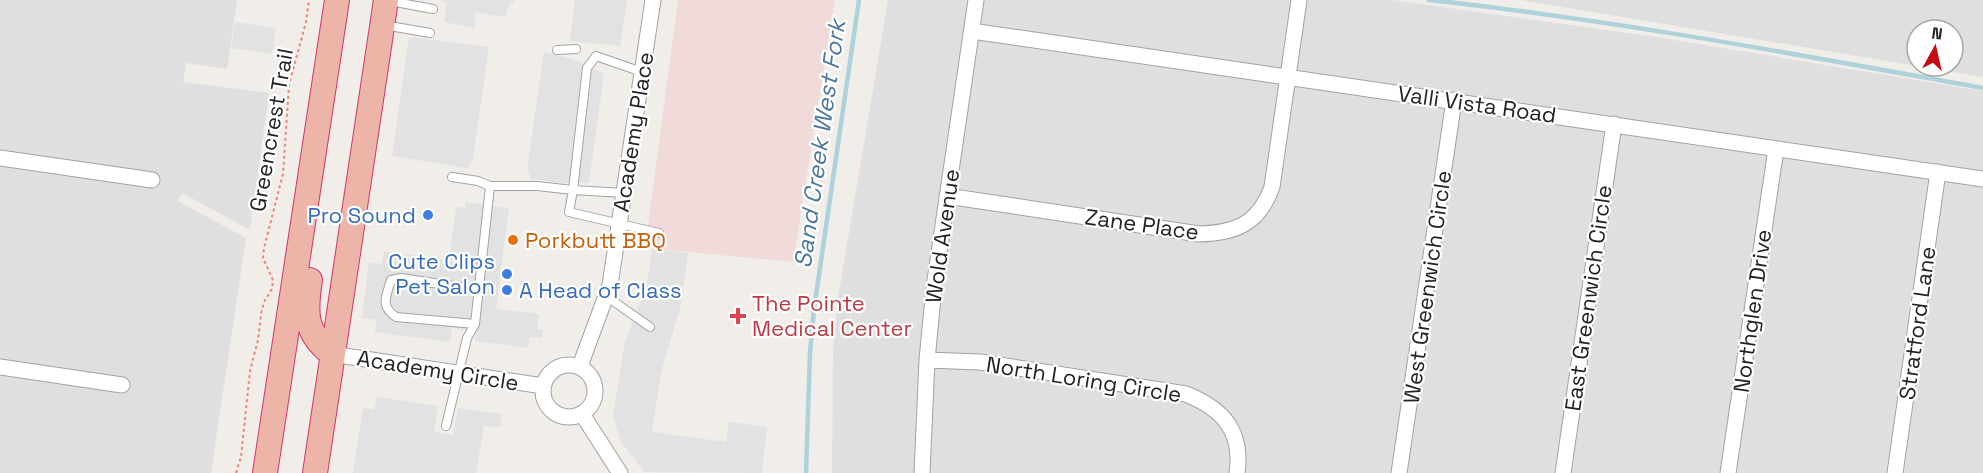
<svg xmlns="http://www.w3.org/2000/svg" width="1983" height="473" font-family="'Space Grotesk',sans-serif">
	<rect width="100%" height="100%" fill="#f1eee9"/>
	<path fill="#e0dfdf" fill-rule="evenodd" d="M0,0H237L227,69L186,63L183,82L269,93L250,230L182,193L178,201L246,238L211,473H0Z
		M888,0H1393L1656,37L1983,91V473H832L833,349L838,298Z
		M1521,0H1983V77ZM1917,30H1953V66H1917Z"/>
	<path fill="#f0dada" d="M678,0H835L793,262L645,248Z"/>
	<path fill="#e2e2e2" d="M440,0H515L508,7L505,17L475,12V28L444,22L447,3Z
		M575,0H627L620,46L570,41Z
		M235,22L276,28L272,54L231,48Z
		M409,37L489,47L473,158L468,168L392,156Z
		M544,52L575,60L604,74L589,183H563L531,179L527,169Z
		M466,202L509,208L496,309L539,314L537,329L543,330L542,338L530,337L528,348L475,341L476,332L452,328L450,342L375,332L376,320L362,318L369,262L382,264L384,251L449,260L456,207L465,208Z
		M652,249L688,253L681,305L661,373L652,432L726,442L729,422L767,427L762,473L644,472L620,440L613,416L625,342L647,284Z
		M377,397L438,406L434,432L453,435L458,408L502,414L500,427L484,426L476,473H353L363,408L374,410Z"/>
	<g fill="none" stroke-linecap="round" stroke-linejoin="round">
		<path stroke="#add2dc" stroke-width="4.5" d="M1429,0C1615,20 1799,55 1983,88
			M806,473L810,353L814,309L859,0"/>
		<g stroke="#a3a3a3" stroke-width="10">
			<path id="service" d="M390,1L433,9
				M384,25L430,33
				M557,50L576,49
				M452,177L478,181L490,186
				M624,193L573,190L587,68L596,56L642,72
				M606,296L650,327
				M475,324L396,317C380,306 386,297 391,280L401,278L479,290
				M446,426L467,338L475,324L490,186H537L573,190L569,212L659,233"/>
		</g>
		<g stroke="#a3a3a3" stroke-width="17">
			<path id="minor" d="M972,31L1983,179
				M0,158L152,180
				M947,196L1199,234C1237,233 1259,223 1272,187L1299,0
				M332,354L543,386
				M927,360L980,362L1186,394C1223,409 1243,431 1237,473
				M543 391a26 26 0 1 1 52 0a26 26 0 1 1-52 0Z
				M580,366L610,285L653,0
				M0,367L122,385
				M582,414L620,473
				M922,473L927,360L934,287L976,0
				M1399,473L1454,100
				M1563,473L1614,124
				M1728,473L1776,149
				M1895,473L1938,172"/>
		</g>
		<g stroke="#d1356f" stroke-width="26">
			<path id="trunk" d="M310,280C305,312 304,333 332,354
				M265,473L337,0
				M315,473L386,0"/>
		</g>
		<path stroke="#f2837a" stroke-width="2" stroke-dasharray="3 3" stroke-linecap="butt" d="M236,473L241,457L250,371L258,340L261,314L264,302L272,289L273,280L263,258L264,248L283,174L289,85L306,22L309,0"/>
		<use href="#service" stroke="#fff" stroke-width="8"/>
		<use href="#minor" stroke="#fff" stroke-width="15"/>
		<use href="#trunk" stroke="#ecb5a8" stroke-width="24"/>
	</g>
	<g fill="#3f7fe0" stroke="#fff" stroke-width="2">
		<circle cx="428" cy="215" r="6"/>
		<circle cx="507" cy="274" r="6"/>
		<circle cx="507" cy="290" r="6"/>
	</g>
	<circle fill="#e8710a" stroke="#fff" stroke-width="2" cx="513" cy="240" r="6"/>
	<path fill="#e0444e" stroke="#fff" stroke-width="2" d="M735 307h6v6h6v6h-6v6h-6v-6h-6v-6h6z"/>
	<g text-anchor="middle" stroke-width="4.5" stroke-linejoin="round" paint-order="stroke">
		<g font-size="22" fill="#222" stroke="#fff">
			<text transform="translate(1477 104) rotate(8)" y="8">Valli Vista Road</text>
			<text transform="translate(271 130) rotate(-80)" y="8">Greencrest Trail</text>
			<text transform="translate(633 132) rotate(-81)" y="8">Academy Place</text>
			<text transform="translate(1142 224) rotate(8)" y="8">Zane Place</text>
			<text transform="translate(942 236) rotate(-82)" y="8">Wold Avenue</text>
			<text transform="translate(1427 287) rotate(-82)" y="8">West Greenwich Circle</text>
			<text transform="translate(1588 298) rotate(-82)" y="8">East Greenwich Circle</text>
			<text transform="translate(1752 311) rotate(-82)" y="8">Northglen Drive</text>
			<text transform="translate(1917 323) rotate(-82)" y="8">Stratford Lane</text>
			<text transform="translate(438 370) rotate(9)" y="8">Academy Circle</text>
			<text transform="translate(1084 379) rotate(9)" y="8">North Loring Circle</text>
		</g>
		<g font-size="22" fill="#366cbe" stroke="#fff" text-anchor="end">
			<text x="416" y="223">Pro Sound</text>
			<text x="495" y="269">Cute Clips<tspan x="495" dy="25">Pet Salon</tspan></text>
			<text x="519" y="298" text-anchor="start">A Head of Class</text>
		</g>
		<g font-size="22" fill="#c56008" stroke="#fff" text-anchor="start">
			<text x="525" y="248">Porkbutt BBQ</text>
		</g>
		<g font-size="22" fill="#be3a42" stroke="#fff" text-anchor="start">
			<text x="752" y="311">The Pointe<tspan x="752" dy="25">Medical Center</tspan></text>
		</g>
		<g font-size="24" font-style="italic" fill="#4c789d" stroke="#fff">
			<text transform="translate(820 144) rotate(-82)" y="8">Sand Creek West Fork</text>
		</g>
	</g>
	<g transform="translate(1935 48) rotate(8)"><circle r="28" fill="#ffffff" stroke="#a7a7a7" stroke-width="1.5"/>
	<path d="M0-4.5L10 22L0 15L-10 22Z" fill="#c60d13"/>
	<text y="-9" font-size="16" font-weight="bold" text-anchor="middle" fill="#222222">N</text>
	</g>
</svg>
